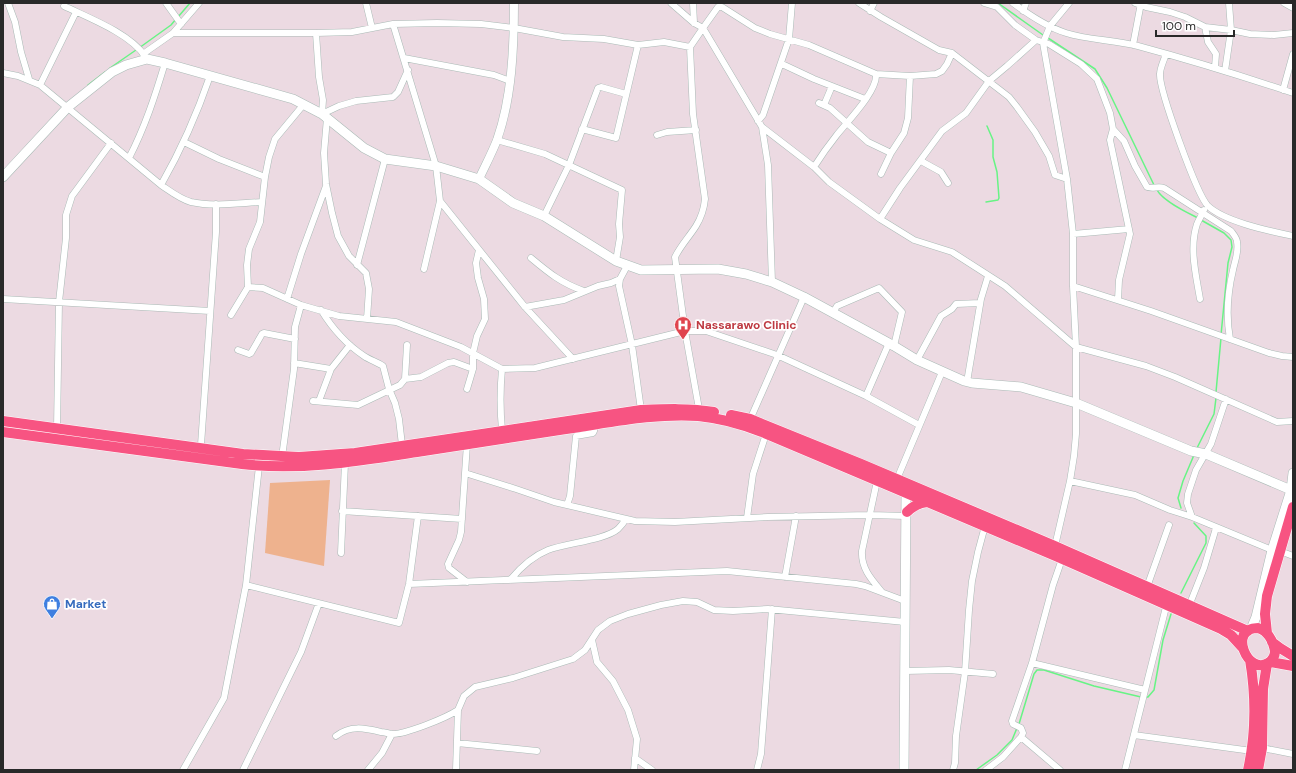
<svg xmlns="http://www.w3.org/2000/svg" width="1296" height="773" font-family="'DM Sans',sans-serif">
	<rect width="100%" height="100%" fill="#ecdae2"/>
	<path fill="#eeb28e" d="M330,480L324,566L265,553L270,483Z"/>
	<g fill="none" stroke-linecap="round" stroke-linejoin="round">
		<path stroke="#67f485" stroke-width="1.5" d="M998,3L1043,35
			M178,17L190,3
			M1048,38L1095,69L1107,88L1154,185
			M139,48L171,25L176,19
			M110,68L136,50
			M88,85L105,72
			M1157,190C1163,201 1186,212 1198,218
			M986,202L998,200L999,198L997,172L993,157V140L987,126
			M1201,220L1224,233L1231,240L1232,247L1228,263L1221,335
			M1216,392L1221,338
			M1197,448L1214,414L1216,398
			M1181,508L1178,498L1183,481L1194,455
			M1181,593L1206,543V536L1194,523
			M1145,697H1148L1154,690L1163,640L1171,614
			M1019,724L1034,674L1037,670H1044L1094,686L1141,697
			M976,770L997,755L1012,740L1017,728"/>
		<g stroke="#aabab6" stroke-width="7">
			<path id="minor" d="M8,3L15,22L21,52L29,79
				M166,3L181,24
				M366,3L372,28
				M671,3L694,23L703,28L718,7H722L755,28L770,34L809,45L876,74L910,76L936,74L942,71L947,64L952,53
				M693,3L694,23
				M859,3L881,17L939,50L952,53L1009,97L1017,107L1035,132L1049,156L1055,175L1067,179
				M984,3L997,7L1015,25L1036,40L1049,44L1081,64L1097,79L1110,113L1113,129L1110,140L1130,234L1119,280L1118,300
				M1013,3C1029,15 1047,27 1066,33C1088,40 1115,40 1138,46C1190,60 1242,76 1293,93
				M1135,3L1146,7L1170,12L1185,17L1205,27L1231,30L1250,34L1274,35L1293,33
				M1284,3L1293,8
				M64,6C89,18 129,33 145,56
				M870,11L874,3
				M1023,11L1026,3
				M393,24L436,166L440,201L525,307L573,359
				M1205,27L1208,42L1216,54L1215,67
				M173,33L199,3
				M316,33L319,77L323,100L322,114L339,106L356,101L393,97L398,92L408,70
				M638,45L664,42L690,47
				M1133,45L1141,3
				M143,54L173,33H316L352,32L393,24L437,23L481,24L514,28L563,37L604,39L638,45L616,138L582,129
				M1166,54C1164,60 1160,68 1160,74C1159,90 1197,195 1208,206C1225,222 1270,231 1293,236
				M404,58L494,75L510,81
				M782,64L814,79L865,99
				M1225,71L1231,30L1229,3
				M3,73L18,76L40,85L161,185C170,191 180,199 191,202C213,207 240,203 262,202
				M40,85L76,12
				M1283,90L1293,54
				M819,103L830,108L868,142L891,153
				M824,105L832,86
				M327,118L324,153L326,184L332,213L338,236L349,256L366,273L369,289L367,319
				M758,121L763,115L789,39L792,3
				M762,127L768,165L772,282
				M1113,129L1124,141L1135,166L1147,187C1153,189 1158,186 1164,188L1231,231C1234,235 1237,238 1237,242C1239,252 1235,260 1233,270C1228,291 1226,317 1230,339
				M657,135L667,132L696,130
				M497,140L545,154L622,190L619,224L620,237L616,261
				M184,142L219,159L265,177
				M129,158C145,127 155,96 165,63
				M921,161L941,172L948,183
				M814,167C821,156 828,146 836,136C846,123 878,91 876,74
				M881,174L891,153L904,133L908,118L910,76
				M161,185C181,150 197,114 210,76
				M544,216L569,165L598,88L601,87L626,94
				M880,219L900,188L942,131L966,113L989,81L1007,66L1036,40
				M1073,234L1129,229
				M531,258C549,273 561,283 584,291
				M357,265L385,159
				M627,266L620,279L619,286L632,345L641,410
				M424,269L440,201
				M1073,286L1151,311L1269,353L1282,356L1293,357
				M248,287L247,265L249,249L260,222L265,177L269,157L275,139L304,104
				M3,299L210,311
				M287,299L301,254L326,186
				M1200,299C1196,275 1189,248 1197,224C1199,219 1202,215 1204,210
				M525,307L564,300L598,286L611,283L620,279
				M321,310C332,328 346,344 364,356C370,360 377,362 383,366L389,389L395,403L399,419L402,445
				M833,313L837,306L879,288L902,312L894,346
				M231,315L248,287L263,288L301,305L339,316L396,322L461,347L502,369L535,368L685,331H706L777,355L866,396L919,425
				M238,350L249,354L251,353L262,334L264,333L295,339
				M917,360L941,316L952,309L956,304L980,303
				M294,363L331,369
				M405,379L421,377L448,363L454,362L473,369
				M967,382L981,299L988,276
				M467,389L473,369V353L477,336L485,319L484,299L478,278L476,263L479,250
				M866,396L889,343
				M313,401L358,405L400,385L405,379L407,345
				M319,401L331,369L350,345
				M699,409L685,331L675,257C681,245 689,237 696,226C701,218 704,209 705,199L693,114L690,47L703,28L762,127L814,167L829,182L880,219L914,240L952,252L1005,286L1076,347L1146,366L1175,377L1277,422L1293,421
				M749,422L804,297
				M57,429L59,302L66,238V215L72,196L111,143
				M502,430C500,409 500,390 502,369
				M282,457L294,369L295,327L301,305
				M200,459L216,232V204
				M465,473L516,489L554,502L635,521L675,522L768,517L870,515L906,516
				M897,479L942,372
				M877,481L862,551C861,568 871,579 882,592
				M1070,481L1135,495L1170,510L1192,517L1272,550
				M567,505L570,496L576,436L593,433L594,431V425
				M342,511L462,519
				M1192,517L1187,503L1188,494L1196,470L1211,444L1226,399
				M747,518L753,474L766,434
				M1055,546L1070,481L1074,456L1076,434V347L1073,286V234L1067,179L1043,43L1050,26L1069,3
				M1280,551L1293,556
				M341,553L345,463
				M785,577L796,516
				M510,580C520,568 533,556 548,550C567,543 605,540 618,529C621,526 624,522 626,519
				M467,582L449,568L448,564L459,540L461,532L467,444
				M409,584L727,571L856,584L865,586L905,601
				M246,585L259,466
				M1147,587L1169,525
				M1189,606L1204,568L1216,528
				M592,640L597,662L613,681L628,710L637,739L634,770
				M1032,663L1145,690
				M905,671L949,670L993,674
				M1134,735L1252,751
				M336,736C350,725 364,728 381,732C385,732 389,734 393,734C406,734 446,718 458,710
				M1021,737L1023,733L1021,728L1013,724L1012,721L1032,663L1053,585L1062,559
				M457,743L537,751
				M1262,748L1293,754
				M635,758L652,770
				M183,770L224,698L246,585L399,623L409,584L418,516
				M243,770L301,652L319,603
				M368,770L382,753L392,734
				M456,770L458,710L464,696L475,687L513,678L573,659L585,650L598,630L610,621L628,614L661,605L683,601L697,602L714,610L733,611L768,609L905,622
				M757,770L761,754L772,609
				M953,770L955,763L956,736L965,672L969,610L972,581L978,552L985,526
				M986,770L1003,757L1021,737L1060,770
				M1125,770L1167,603"/>
		</g>
		<g stroke="#aabab6" stroke-width="9">
			<path id="tertiary" d="M479,179C485,166 492,153 497,140C512,98 514,47 514,3"/>
		</g>
		<g stroke="#aabab6" stroke-width="10">
			<path id="secondary" d="M3,177L68,107L112,72L126,65L147,59L165,63L293,99L322,114L364,148L385,159L436,166L479,179L513,203L544,216L616,261L641,270L718,269L746,274L772,282L804,297L894,346L917,360L964,381L972,383L1021,387L1076,403L1191,451L1206,454L1291,490
				M1251,629L1256,617L1272,550L1291,490L1293,473
				M904,770L906,493L908,488"/>
		</g>
		<g stroke="#fff" stroke-width="11">
			<path id="primary" d="M731,415L750,419L861,464L1055,546L1248,631
				M3,421L243,454L299,457L355,453L641,410C666,409 690,408 714,412
				M3,432L242,464C301,471 359,461 417,452C466,444 516,437 566,429C609,423 654,413 698,416C721,418 741,424 762,432L1060,558L1221,629L1231,635L1242,647
				M907,512C913,506 918,503 927,502
				M1258,628C1268,631 1273,641 1275,651C1275,656 1273,660 1268,663C1248,676 1227,628 1258,628Z
				M1267,633L1265,614L1267,596L1293,507
				M1272,642L1280,648L1293,656
				M1270,662L1293,666
				M1248,770C1256,734 1256,696 1250,660
				M1258,770L1262,748L1263,689L1267,664"/>
		</g>
		<use href="#minor" stroke="#fff" stroke-width="6"/>
		<use href="#tertiary" stroke="#fff" stroke-width="8"/>
		<use href="#secondary" stroke="#fff" stroke-width="9"/>
		<use href="#primary" stroke="#f75482" stroke-width="10"/>
	</g>
	<defs>
		<g id="hospital-pin" transform="scale(0.9)"><path d="M0 17L-7.5 6A9.5 9.5 0 1 1 7.5 6Z" fill="#e0444e" stroke="#fff"/><path d="M-5-5h3v3.5h4V-5h3V5h-3V1.5h-4V5h-3Z" fill="#fff"/></g>
		<g id="shop-pin" transform="scale(0.9)"><path d="M0 17L-7.5 6A9.5 9.5 0 1 1 7.5 6Z" fill="#3f7fe0" stroke="#fff"/><path d="M-5-2.5h2.3a2.7 3.5 0 0 1 5.4 0H5L5.5 6h-11ZM-1.5-2.5h3a1.5 2.3 0 0 0-3 0Z" fill="#fff"/></g>
	</defs>
	<g fill-rule="evenodd">
		<use href="#hospital-pin" x="683" y="325"/>
		<use href="#shop-pin" x="52" y="604"/>
	</g>
	<g text-anchor="middle" stroke-width="3.5" stroke-linejoin="round" paint-order="stroke">
		<g font-size="12" font-weight="bold" fill="#be3a42" stroke="#fff" text-anchor="start">
			<text x="696" y="329">Nassarawo Clinic</text>
		</g>
		<g font-size="12" font-weight="bold" fill="#366cbe" stroke="#fff" text-anchor="start">
			<text x="65" y="608">Market</text>
		</g>
	</g>
	<rect width="1296" height="773" fill="none" stroke="#292929" stroke-width="8"/>
	<path d="M1156 30v6h78v-6" fill="none" stroke="#292929" stroke-width="2"/>
	<text x="1162" y="30" font-size="12" fill="#292929" stroke="#ffffff" stroke-width="3" paint-order="stroke">100 m</text>
</svg>
